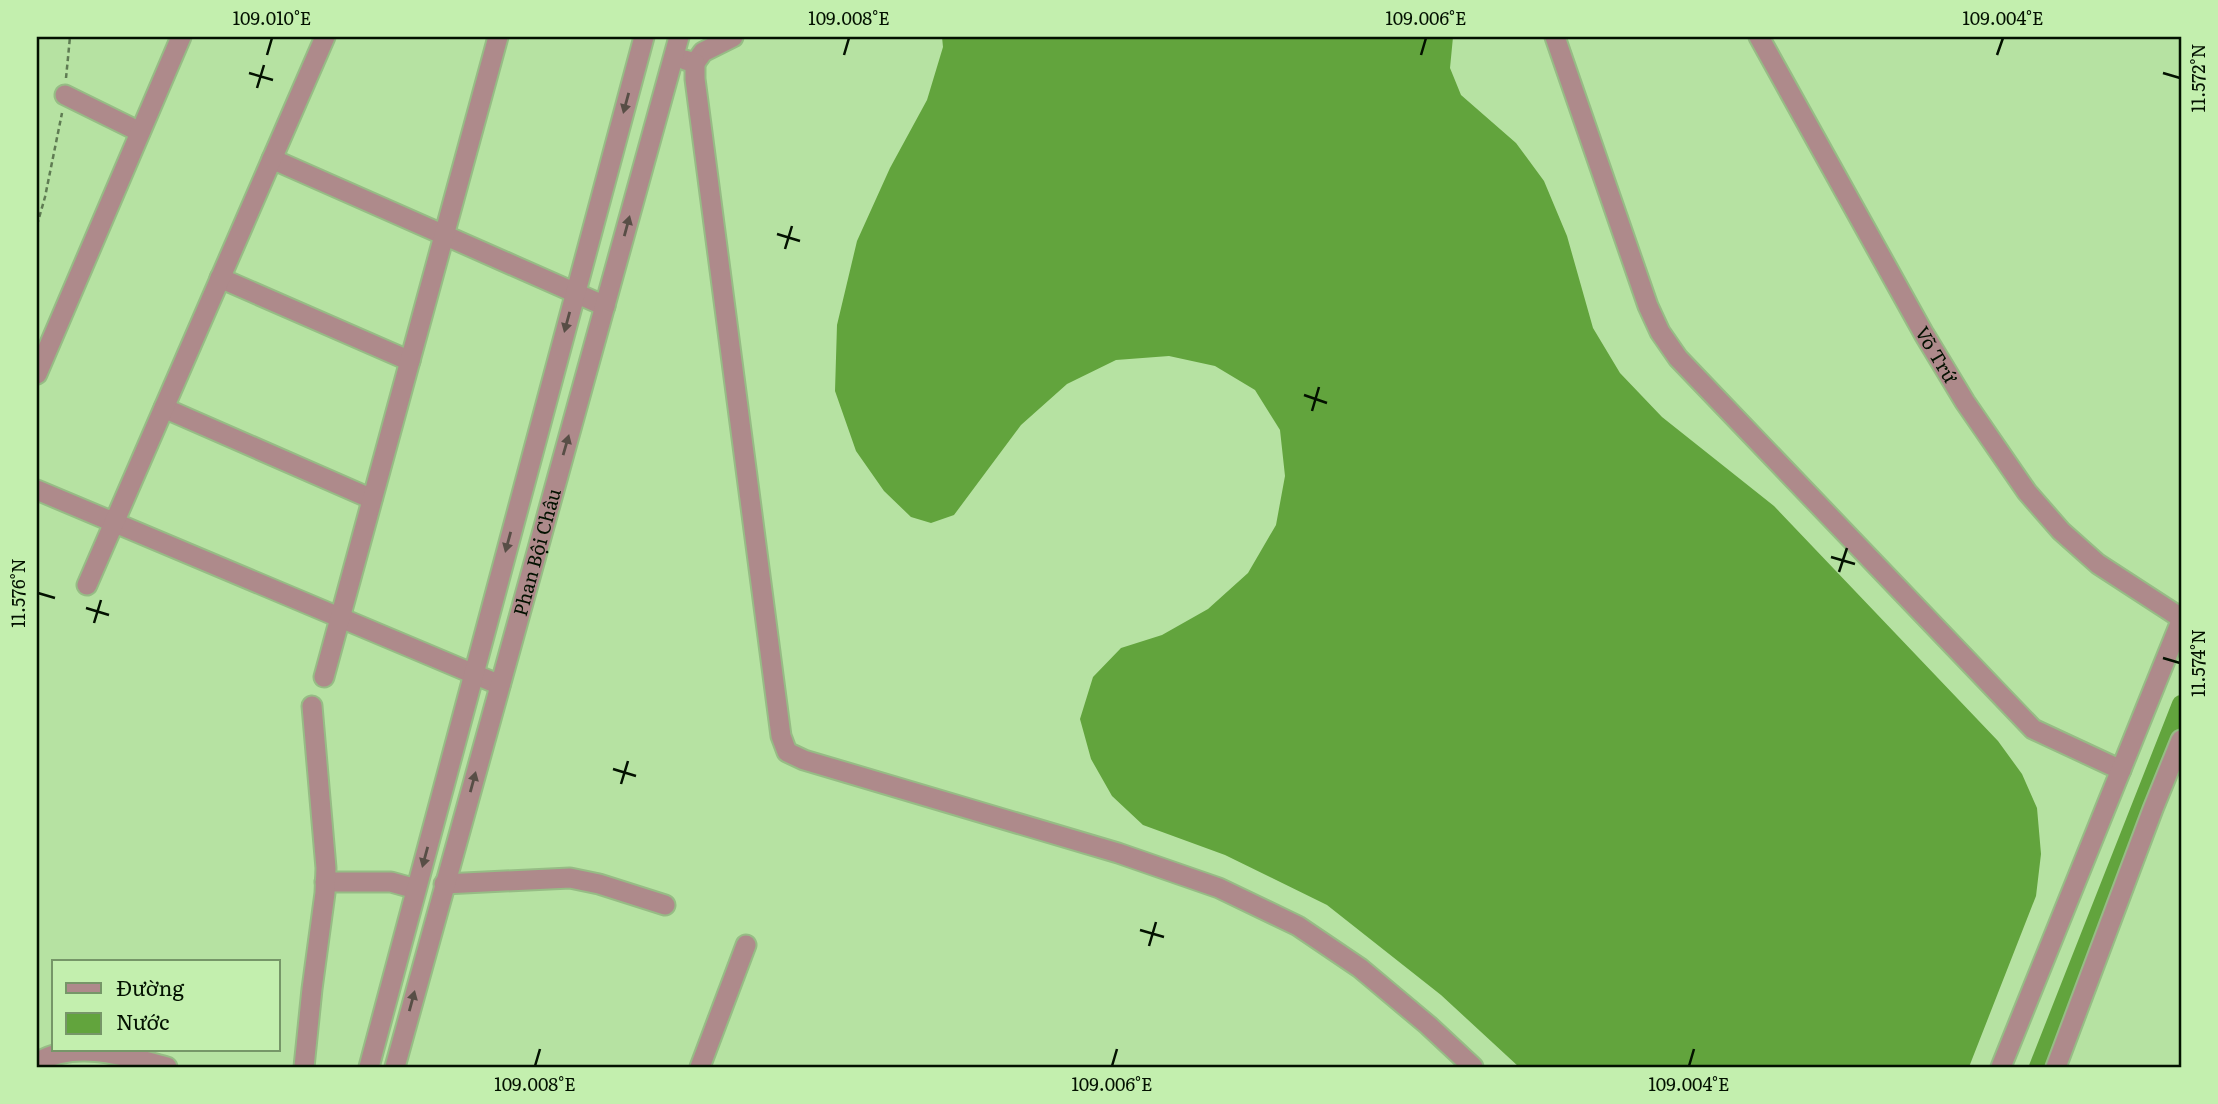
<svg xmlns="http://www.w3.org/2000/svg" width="2218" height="1104" font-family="Literata,serif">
	<rect width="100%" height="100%" fill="#b6e2a2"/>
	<path fill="#62a43d" d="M942,37H1453L1450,68L1461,95L1516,143L1544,181L1567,236L1593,328L1620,373L1662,417L1774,506L1998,741L2022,774L2037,808L2041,854L2036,896L1969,1067H1519L1441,995L1327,905L1225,855L1143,825L1112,796L1091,759L1080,719L1093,677L1121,648L1162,635L1208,609L1248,573L1276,525L1285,476L1280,430L1255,390L1215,366L1169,356L1116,360L1067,384L1021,425L954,515L931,523L911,517L884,491L856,451L835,391L837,325L857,241L890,168L927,100L943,47Z"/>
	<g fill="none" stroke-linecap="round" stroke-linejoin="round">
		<path stroke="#62a43d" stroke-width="18" d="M2038,1067L2181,704"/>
		<g stroke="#96bc85" stroke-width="23">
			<g id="minor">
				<path d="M1555,37L1648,306L1660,332L1678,358L2033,729L2121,770"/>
				<path id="s1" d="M1759,37L1924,334L1965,402L2027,492L2061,531L2098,564L2181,618"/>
				<path d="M685,60L695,63L703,52L733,37"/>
				<path d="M695,63V79L781,736L787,752L804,760L1118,853L1219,888L1298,926L1360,968L1428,1025L1473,1067"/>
				<path d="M65,95L140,132"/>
				<path d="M272,159L605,306"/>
				<path d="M220,278L410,361"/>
				<path d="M37,374L181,37"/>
				<path d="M164,408L372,499"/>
				<path d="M37,490L500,685"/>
				<path d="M87,585L325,37"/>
				<path d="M324,677L498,37"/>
				<path d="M325,882H391L416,889"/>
				<path d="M444,884L570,878L599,884L665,905"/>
				<path d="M37,1062C78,1040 125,1056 167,1067"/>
				<path d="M304,1067L312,989L325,893L326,868L312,706"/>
				<path d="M369,1067L644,37"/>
				<path id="s2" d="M395,1067L679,37"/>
				<path d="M700,1067L746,945"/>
				<path d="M2001,1067L2181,621"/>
				<path d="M2056,1067L2153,809L2181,740"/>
			</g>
		</g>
		<path stroke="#5f7c53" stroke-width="2.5" stroke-dasharray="5 3.5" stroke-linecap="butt" d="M66,78L70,37
			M37,225L45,197L62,113"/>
		<use href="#minor" stroke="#ae8a8b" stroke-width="19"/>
	</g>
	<defs><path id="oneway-solid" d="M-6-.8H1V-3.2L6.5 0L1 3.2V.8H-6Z" transform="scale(1.75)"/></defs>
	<g fill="#584e46">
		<use href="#oneway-solid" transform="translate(626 103) rotate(105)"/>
		<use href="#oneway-solid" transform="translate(627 226) rotate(-75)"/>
		<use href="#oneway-solid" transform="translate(567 322) rotate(105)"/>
		<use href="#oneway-solid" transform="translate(566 445) rotate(-74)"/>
		<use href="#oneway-solid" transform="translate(508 542) rotate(105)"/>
		<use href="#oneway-solid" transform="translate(473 782) rotate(-75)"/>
		<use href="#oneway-solid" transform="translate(425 857) rotate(105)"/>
		<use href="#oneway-solid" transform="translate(412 1001) rotate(-75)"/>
	</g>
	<path fill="none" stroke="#031100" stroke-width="2.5" d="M267,55L272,38M844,55L849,38M1421,55L1426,38M1997,55L2003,38M249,73L273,80M2163,73L2180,78M257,88L264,65M777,234L800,241M785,249L792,226M1304,395L1327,403M1312,411L1319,387M1831,557L1855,564M1839,572L1847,548M38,593L55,598M86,608L109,615M94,623L101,600M2163,658L2180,663M613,769L636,776M621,784L628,761M1140,930L1164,937M1149,946L1156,922M535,1066L540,1049M1112,1066L1117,1049M1689,1066L1694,1049"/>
	<g text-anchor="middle" stroke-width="6" stroke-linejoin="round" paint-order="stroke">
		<g font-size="19" fill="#031100" stroke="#c3efae">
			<text dy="7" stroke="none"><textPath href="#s1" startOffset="364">Võ Trứ</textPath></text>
			<text dy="7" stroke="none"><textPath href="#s2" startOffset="534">Phan Bội Châu</textPath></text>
		</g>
	</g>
	<rect width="2218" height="1104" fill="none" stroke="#c3efae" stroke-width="77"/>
	<rect x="52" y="960" width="228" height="91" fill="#c3efae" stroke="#769668" stroke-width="2"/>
	<rect x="66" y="983" width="35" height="10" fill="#ae8a8b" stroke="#769668" stroke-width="2"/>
	<text x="116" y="996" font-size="21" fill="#031100">Đường</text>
	<rect x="66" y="1013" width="35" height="21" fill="#62a43d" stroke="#769668" stroke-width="2"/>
	<text x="116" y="1030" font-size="21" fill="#031100">Nước</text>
	<rect x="38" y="38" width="2142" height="1028" fill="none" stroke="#031100" stroke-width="2.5"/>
	<g font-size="18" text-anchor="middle" fill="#031100">
		<text x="272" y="25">109.010°E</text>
		<text x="849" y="25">109.008°E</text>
		<text x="1426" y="25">109.006°E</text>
		<text x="2003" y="25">109.004°E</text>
		<text transform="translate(2199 78) rotate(-90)" y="6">11.572°N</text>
		<text transform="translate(19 593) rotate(-90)" y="6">11.576°N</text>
		<text transform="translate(2199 663) rotate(-90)" y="6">11.574°N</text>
		<text x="535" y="1091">109.008°E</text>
		<text x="1112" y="1091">109.006°E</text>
		<text x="1689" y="1091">109.004°E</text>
	</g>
</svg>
